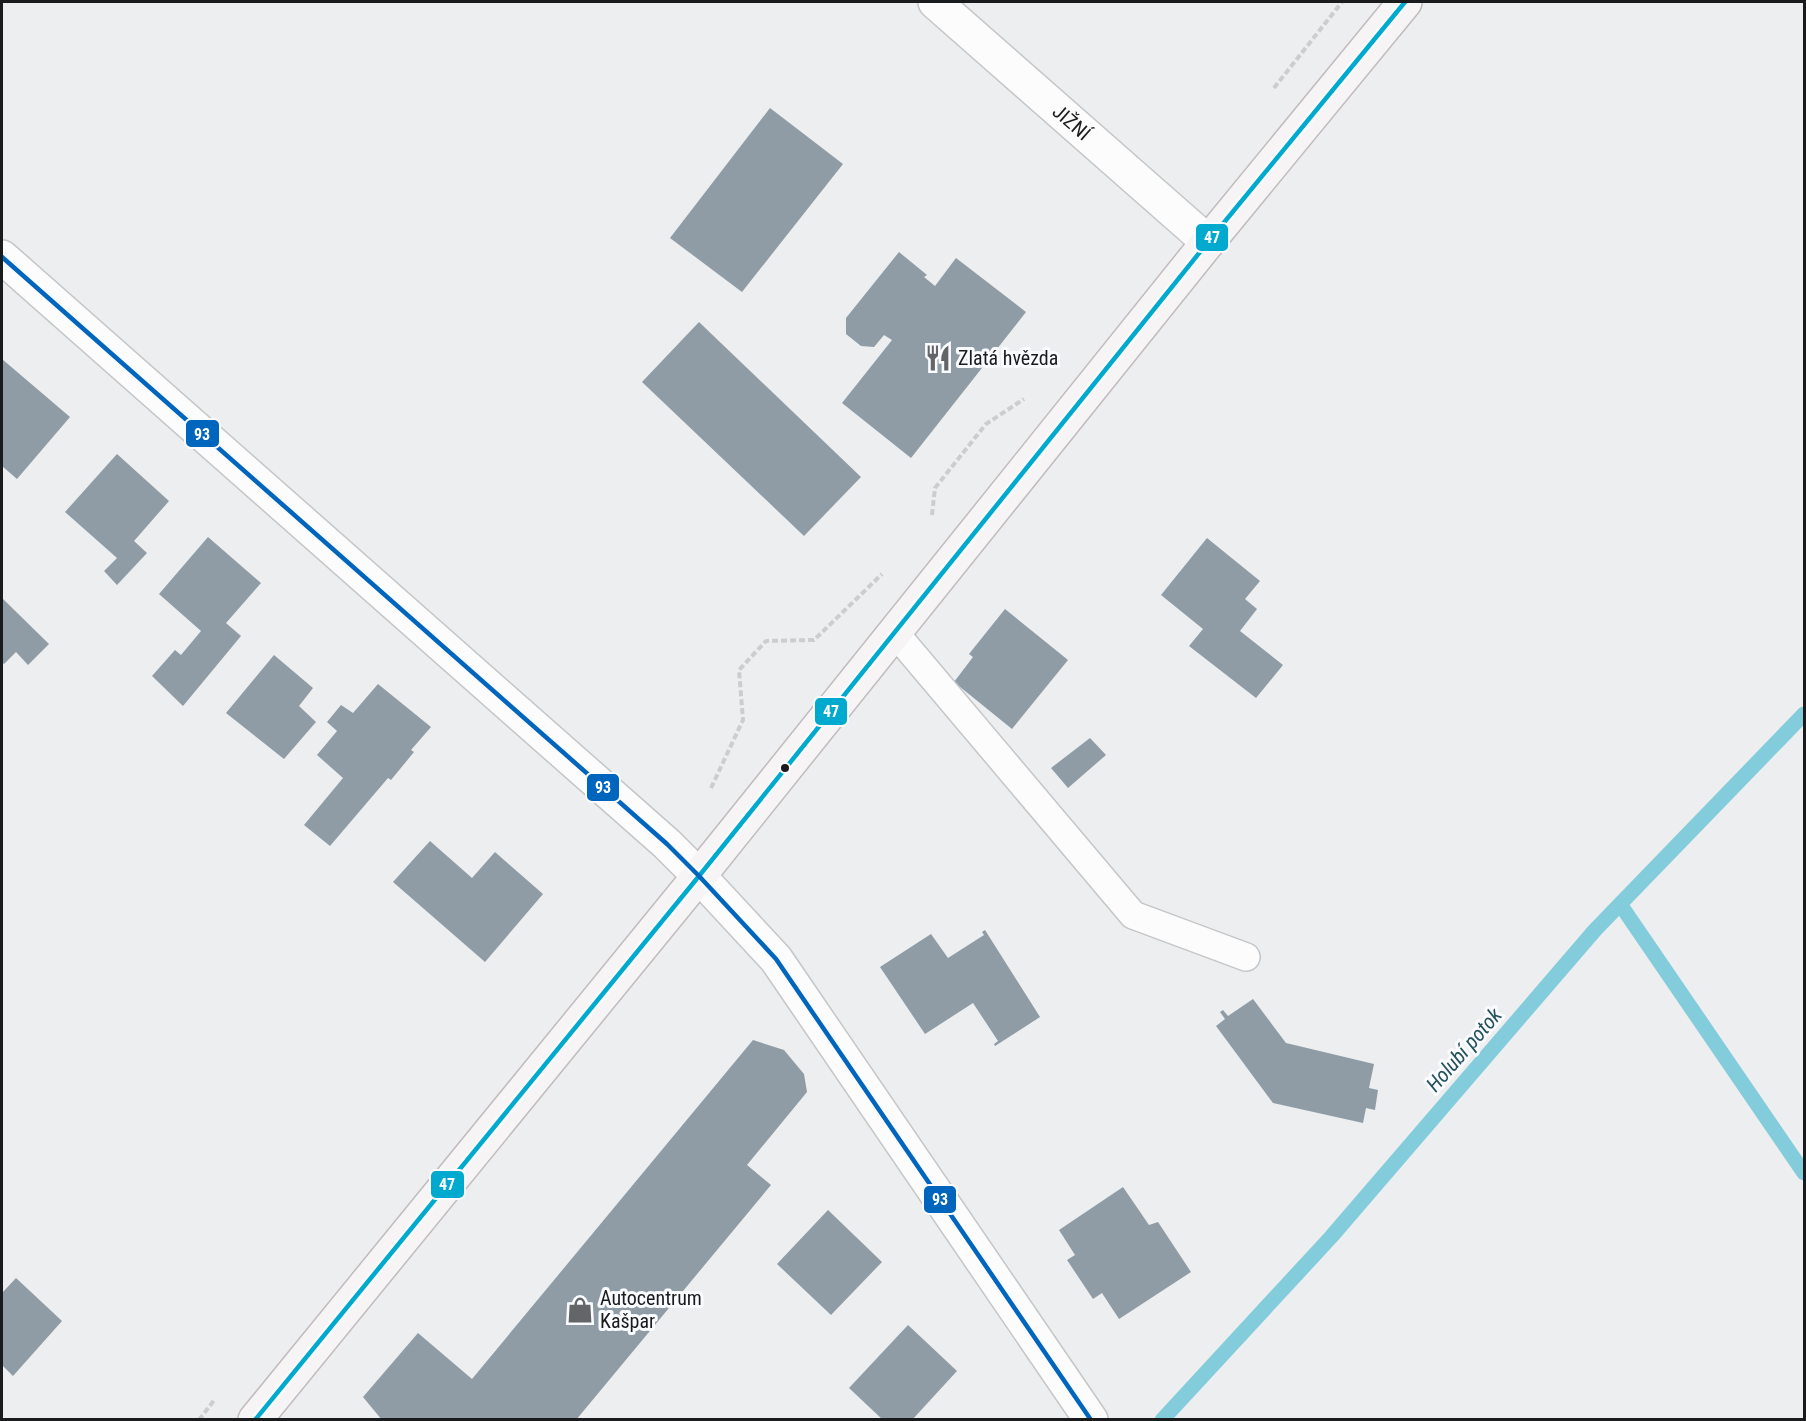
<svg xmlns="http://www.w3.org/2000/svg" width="1806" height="1421" font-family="'Roboto Condensed',sans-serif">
	<rect width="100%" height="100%" fill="#eceeef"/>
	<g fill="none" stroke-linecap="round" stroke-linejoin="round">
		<path stroke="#83ccdc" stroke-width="15" d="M1620,904L1804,1173
			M1162,1420L1331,1237L1595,930L1804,714"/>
	</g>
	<path fill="#8f9ca6" d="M770,108L843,164L742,292L670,238Z
		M899,252L927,275L924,277L935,286L956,258L1026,312L911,458L842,403L892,340L884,335L874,347L861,346L846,334V318Z
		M699,322L861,477L804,536L642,382Z
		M2,359L70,417L17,479L2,466Z
		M117,454L169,501L134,541L147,553L117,585L104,571L117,558L65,512Z
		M208,537L261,583L226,623L241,636L183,706L152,676L175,650L181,655L201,631L159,594Z
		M1207,538L1260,581L1245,599L1257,609L1240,631L1283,665L1256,698L1189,646L1203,629L1161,595Z
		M2,598L49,644L28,665L16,652L4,664L2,662Z
		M1005,609L1068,660L1012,729L954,682L973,657L969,654Z
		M274,655L313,688L299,706L316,722L284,759L226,713Z
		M378,684L431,727L411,750L414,752L391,780L388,778L330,846L304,825L343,778L317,755L337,731L327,722L341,705L353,713Z
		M1090,738L1106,755L1068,788L1051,768Z
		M430,841L472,878L495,852L543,894L485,962L393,882Z
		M985,930L1040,1017L995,1046L994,1044L998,1041L973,1003L925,1034L880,967L931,934L948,958L984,935L982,932Z
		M1253,999L1286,1043L1374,1064L1369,1088L1378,1090L1375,1110L1366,1108L1363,1123L1273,1103L1216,1026L1225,1019L1220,1012L1223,1010L1228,1016Z
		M753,1040L784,1050L804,1074L807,1092L747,1165L771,1185L576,1420H382L363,1397L418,1333L472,1379Z
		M1123,1187L1149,1225L1158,1222L1191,1272L1119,1319L1102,1293L1093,1299L1067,1260L1075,1255L1059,1230Z
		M828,1210L882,1262L831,1315L777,1264Z
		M16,1278L62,1321L13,1376L2,1365V1293Z
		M908,1325L957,1371L912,1420H883L849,1388Z"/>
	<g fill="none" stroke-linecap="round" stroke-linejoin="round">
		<g stroke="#c4c6c7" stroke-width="30">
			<path id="lane" d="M895,633L1133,915L1246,957"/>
		</g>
		<g stroke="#c4c6c7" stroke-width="36">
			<g id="street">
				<path id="s1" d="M935,2L1208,242"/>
				<path d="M2,257L667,844L699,876L776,959L1091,1420"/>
			</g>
		</g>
		<g stroke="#c2bbbe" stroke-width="36">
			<path id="primary" d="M255,1420L699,876L1208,242L1405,2"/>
		</g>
		<path stroke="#cccdce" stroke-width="4" stroke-dasharray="6 3" stroke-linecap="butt" d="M1274,88L1342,2
			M932,515L935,488L986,424L1024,399
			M711,788L743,720L739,670L766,641L814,640L882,574
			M199,1420L215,1399"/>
		<use href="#lane" stroke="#fcfcfd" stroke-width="27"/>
		<use href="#street" stroke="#fcfcfd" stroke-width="33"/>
		<use href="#primary" stroke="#f7f4f5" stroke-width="33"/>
		<g stroke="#f9fbfe" stroke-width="9">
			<path id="bus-1" d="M255,1420L699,876L1208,242L1405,2"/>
		</g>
		<g stroke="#f9fbfe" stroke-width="9">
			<path id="bus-2" d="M2,257L667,844L699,876L776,959L1091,1420"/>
		</g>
		<use href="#bus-1" stroke="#00a9ce" stroke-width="4.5"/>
		<use href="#bus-2" stroke="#0065bd" stroke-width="4.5"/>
	</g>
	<defs>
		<g id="restaurant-bare" transform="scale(2.07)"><path d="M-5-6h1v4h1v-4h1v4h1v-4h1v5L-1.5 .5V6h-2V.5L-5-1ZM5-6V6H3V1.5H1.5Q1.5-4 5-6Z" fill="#646566" stroke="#f9fbfe" stroke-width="2.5" paint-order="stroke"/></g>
		<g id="shop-bare" transform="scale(2.07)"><path d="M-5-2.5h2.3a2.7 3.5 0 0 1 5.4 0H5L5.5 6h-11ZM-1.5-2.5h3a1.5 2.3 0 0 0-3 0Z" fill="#646566" stroke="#f9fbfe" stroke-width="2.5" paint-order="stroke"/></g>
	</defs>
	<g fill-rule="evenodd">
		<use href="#restaurant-bare" x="938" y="358"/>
		<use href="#shop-bare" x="580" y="1310"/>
	</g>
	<circle fill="#1a1b1c" stroke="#f9fbfe" stroke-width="2" cx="785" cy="768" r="5"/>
	<g text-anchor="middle" stroke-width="6" stroke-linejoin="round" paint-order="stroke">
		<g font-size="20" fill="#1a1b1c" stroke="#f9fbfe">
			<text dy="7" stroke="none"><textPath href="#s1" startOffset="182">JIŽNÍ</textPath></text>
		</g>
		<g font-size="20" fill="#1a1b1c" stroke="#f9fbfe" text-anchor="start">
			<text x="958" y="365">Zlatá hvězda</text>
			<text x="600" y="1305">Autocentrum<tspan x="600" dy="23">Kašpar</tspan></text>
		</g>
		<g font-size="21" font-style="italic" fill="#24515b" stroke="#f9fbfe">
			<text transform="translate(1464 1050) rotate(-49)" y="7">Holubí potok</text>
		</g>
	</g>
	<g stroke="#f9fbfe" stroke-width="2">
		<rect x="1195" y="223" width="34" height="29" rx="6" fill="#00a9ce"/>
		<rect x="185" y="419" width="35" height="29" rx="6" fill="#0065bd"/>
		<rect x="814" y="697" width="34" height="29" rx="6" fill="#00a9ce"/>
		<rect x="586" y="773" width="34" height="29" rx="6" fill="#0065bd"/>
		<rect x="430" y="1170" width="35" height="29" rx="6" fill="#00a9ce"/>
		<rect x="923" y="1185" width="34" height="29" rx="6" fill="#0065bd"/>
	</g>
	<g font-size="16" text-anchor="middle" font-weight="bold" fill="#fff">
		<text x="1212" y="243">47</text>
		<text x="202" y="440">93</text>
		<text x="831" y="717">47</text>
		<text x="603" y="793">93</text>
		<text x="447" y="1190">47</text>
		<text x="940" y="1205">93</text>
	</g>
	<rect width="1806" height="1421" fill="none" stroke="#1a1b1c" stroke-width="6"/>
</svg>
